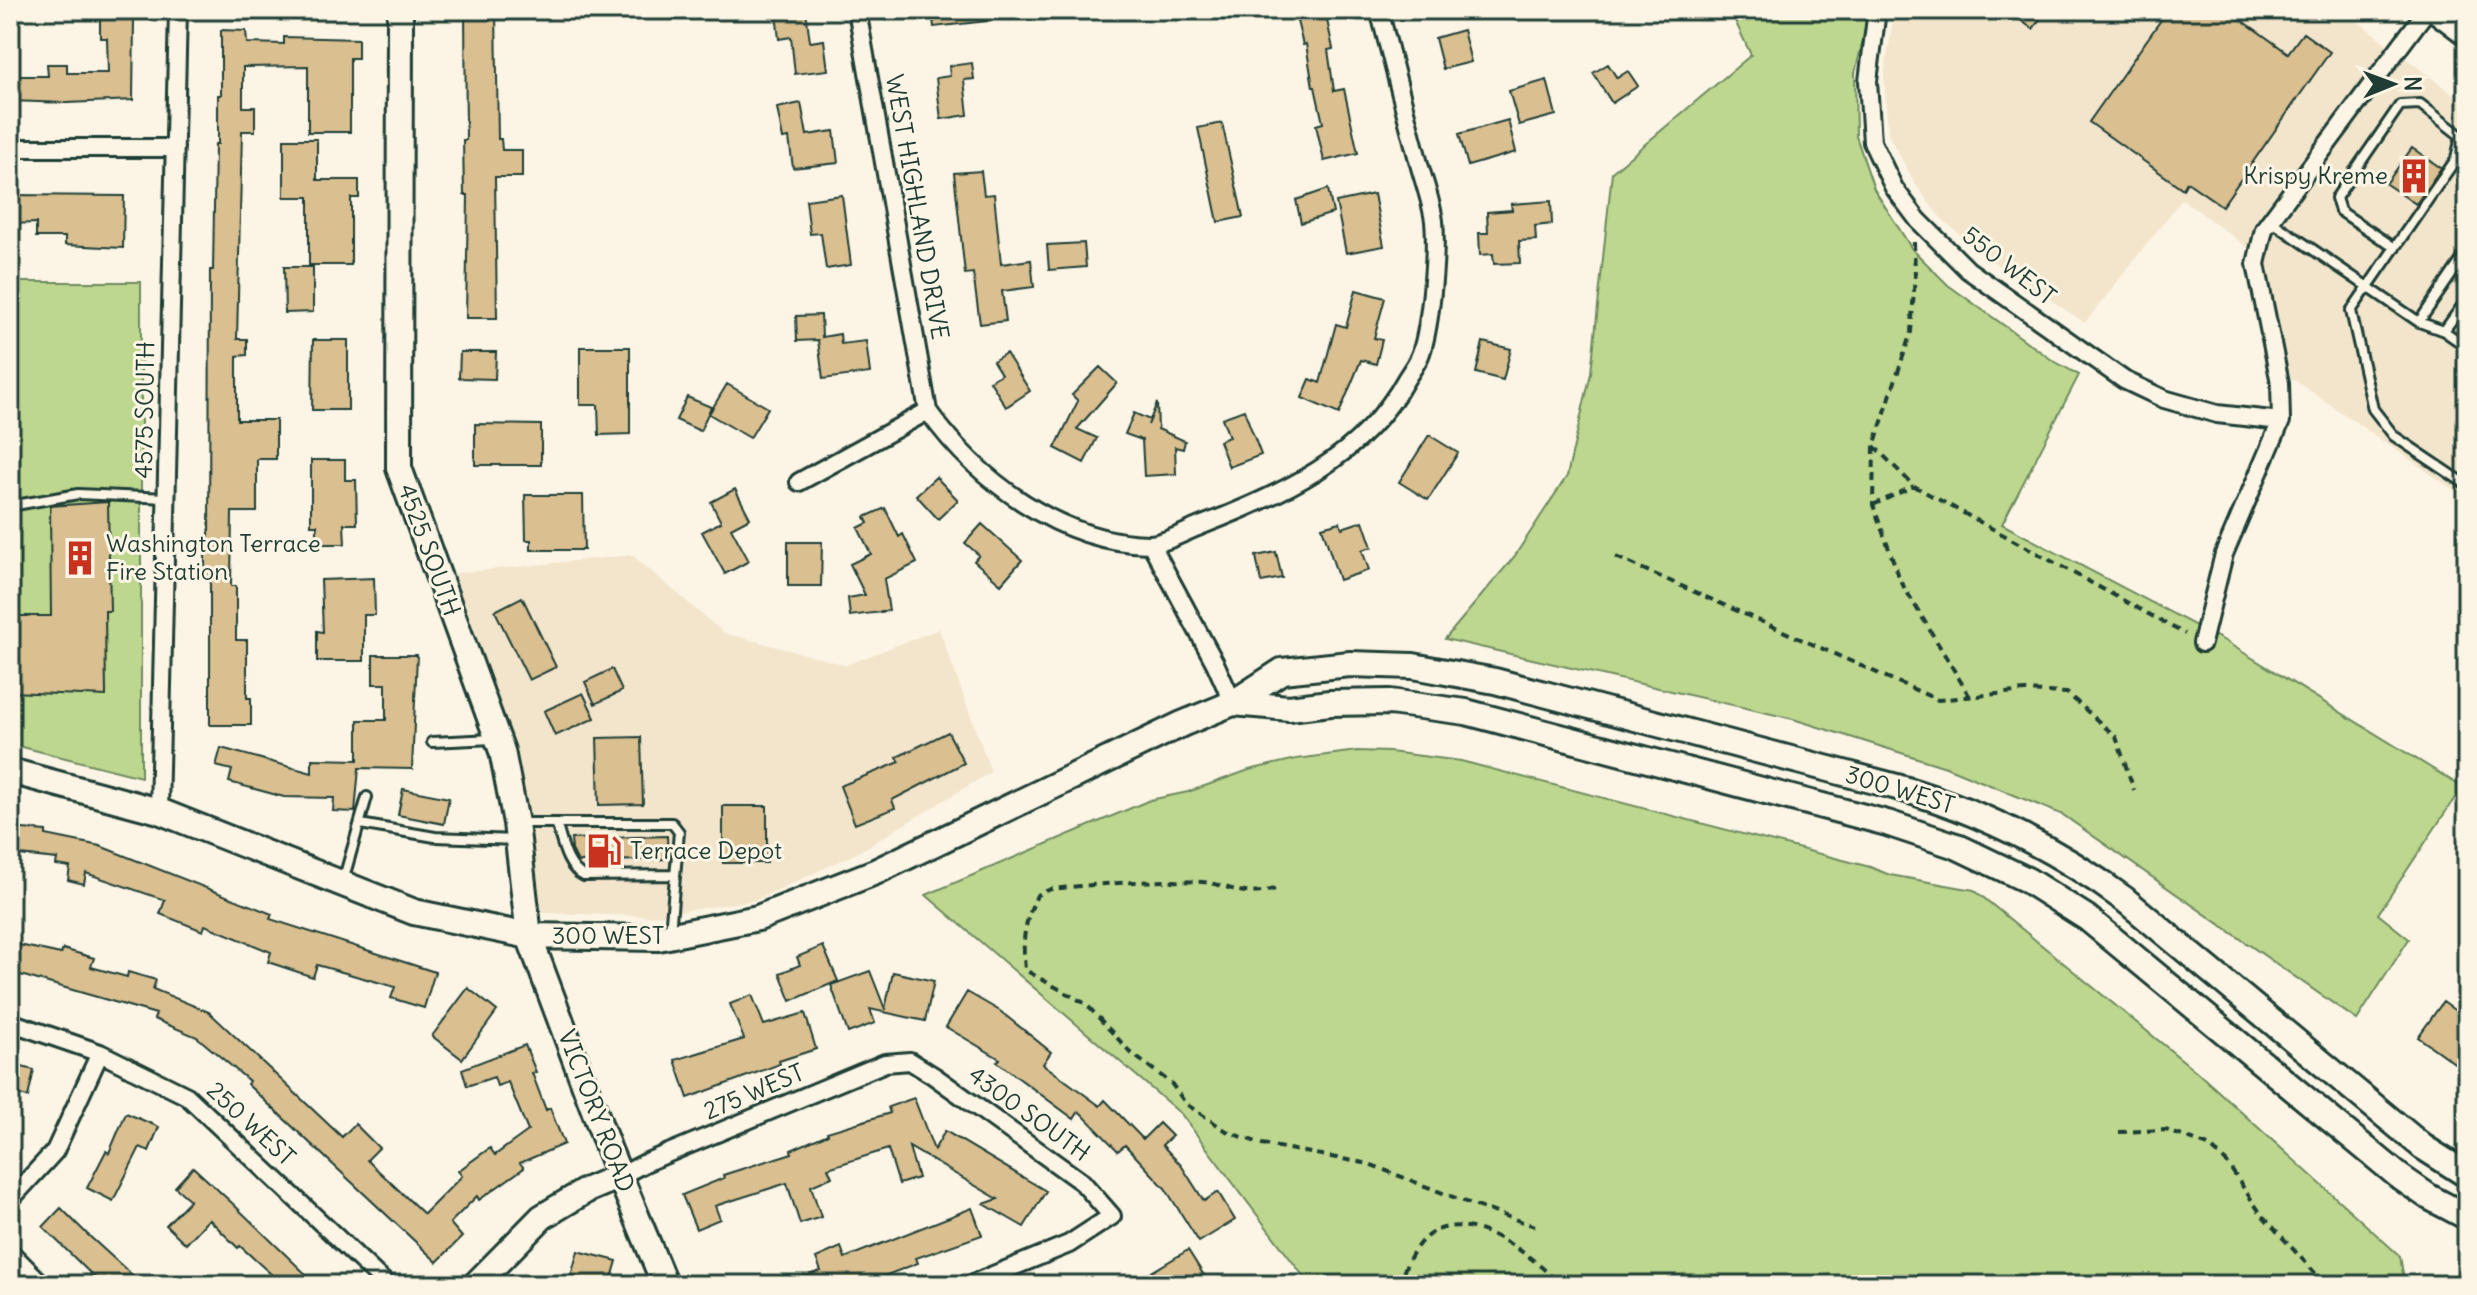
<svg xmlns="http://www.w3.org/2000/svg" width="2477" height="1295" font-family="Delius,sans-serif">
	<rect width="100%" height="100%" fill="#fcf5e5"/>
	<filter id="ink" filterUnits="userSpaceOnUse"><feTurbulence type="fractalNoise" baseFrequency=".0125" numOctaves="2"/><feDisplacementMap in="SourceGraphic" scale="16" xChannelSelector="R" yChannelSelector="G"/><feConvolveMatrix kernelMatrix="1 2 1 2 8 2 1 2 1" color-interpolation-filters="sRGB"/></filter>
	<g filter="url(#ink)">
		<path fill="#f2e5cc" d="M1889,10H2343L2467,105V499L2290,377L2265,260L2182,199L2085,323L1984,256L1939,216L1914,182L1888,134L1884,75L1894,14Z
			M632,555L724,633L846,665L939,629L991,772L857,853L756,900L650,916L541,913L516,748L447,574Z"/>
		<path fill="#bdd78e" stroke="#6e8a61" stroke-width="2" d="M1730,10H1870L1855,73L1856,136L1874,189L1912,249L1948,285L2052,360L2079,375L2002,524L2223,640L2462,787L2378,914L2409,939L2357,1020L2063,815L1946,767L1793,719L1445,639L1514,557L1567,476L1591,373L1612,172L1751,55Z
			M10,282H141V777L10,744Z
			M1357,751L1390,752L1461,761L1870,867L1890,875L1974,890L2197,1072L2400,1256L2405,1285H1310L1181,1114L926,895L1150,800L1188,792L1249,770L1296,759Z"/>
		<path fill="#dabf90" stroke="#1f3d34" stroke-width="2" d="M465,10H496L498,139H501L502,150H522V177H495L497,318H466L468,195H464L463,140H466Z
			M806,10L810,42L824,40L828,70L795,74L791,37L779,39L776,13Z
			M932,10H986L987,21L934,27Z
			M2006,10H2046L2033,29Z
			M2168,10H2228L2288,53L2303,33L2330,52L2222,206L2187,182L2183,189L2089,122Z
			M1326,15L1333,49L1328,50L1334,91L1344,89L1358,153L1324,161L1316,125L1323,123L1315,87H1313L1306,44L1303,45L1297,21Z
			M100,18H134L133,100L67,103L10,101V76H48L47,64H67V73H108L107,38H100Z
			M221,30L246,31L247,43L284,44V37L358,39V58H350V132H308V66L243,67V107H255V131H242L237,339H247V355L237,356V420H276V459H257V512H232L231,586H236V640H247V698H251V725H210V577H205V541H209L210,270H213L215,144H218V95H221Z
			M1463,30L1471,62L1443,69L1435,38Z
			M972,63L974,79L964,80L968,115L941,119L936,78L950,76L949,66Z
			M1608,64L1617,78L1628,71L1638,86L1612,103L1593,73Z
			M1547,80L1556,115L1519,125L1509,91Z
			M801,103L807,135L834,131L838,163L793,168L789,138L783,139L777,108Z
			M1508,120L1516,152L1468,166L1459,134Z
			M1222,123L1243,217L1218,222L1198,128Z
			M284,139H317V180H359V198H351V265H309V197H284Z
			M2412,148L2441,168L2416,204L2386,184Z
			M981,171L984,195L994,194L1001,264L1031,260L1034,287L1002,291L1006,321L980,324L973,273L965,274L954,173Z
			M1328,189L1333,213L1301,223L1296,200Z
			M1374,194L1384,246L1346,253L1336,202Z
			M10,195L124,196L123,248L65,245V237H36V223L10,224Z
			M842,195L851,265L826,269L821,233L810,234L806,200Z
			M1551,201L1552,224L1535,226L1536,240L1519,241L1520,263L1494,264L1493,254L1480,255L1479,233H1488L1487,212L1512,210L1511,204Z
			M1084,243L1086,267L1049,270L1047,245Z
			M284,267H313V312L285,313Z
			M1356,290L1385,298L1374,338L1382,340L1376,364L1361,360L1339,414L1302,398L1310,379L1320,383L1336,324L1346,327Z
			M821,315L822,337L840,334L841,344L866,341L870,373L823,379L818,340L797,341L796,316Z
			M313,340H348V410H312Z
			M1483,342L1511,349L1503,380L1476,373Z
			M580,347H630V434L599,435L598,405H580Z
			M460,352H496L495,379L459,378Z
			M1006,353L1030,391L1006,407L990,381L1001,374L993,361Z
			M1100,367L1117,383L1077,429L1097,438L1084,463L1055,448L1078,401L1072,395Z
			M727,384L768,408L750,438L709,414Z
			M687,397L711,407L700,431L676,420Z
			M1157,403L1158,429L1185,441L1183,449L1175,447L1176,474L1144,476L1142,440L1125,434L1134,413L1150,420L1148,425Z
			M1244,410L1261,455L1229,467L1219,441L1229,437L1222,418Z
			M475,424L541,425V465H475Z
			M1429,435L1458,453L1428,500L1399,482Z
			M311,460H345V480H356L357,524H344L345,544H317V525H311Z
			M936,477L958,500L938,519L916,495Z
			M735,489L750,518L731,528L749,561L725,574L702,532L721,522L711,502Z
			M525,495H583L584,550H531V540H526Z
			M108,502L110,611H105L106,696L10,692V616H51L50,506Z
			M885,508L899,537L903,534L917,563L884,579L889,611L850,616L848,598L865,595L850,564L871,554L858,528L868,523L865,517Z
			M1363,521L1372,547L1362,550L1369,570L1339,580L1322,527L1340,522L1342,528Z
			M982,524L1022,560L1001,584L974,561L979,555L965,543Z
			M788,542H822L821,586H788Z
			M1276,552L1282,578L1261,582L1256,556Z
			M374,578L375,615H364V661H317V631L323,632L321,580Z
			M522,597L556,667L529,680L495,611Z
			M373,655H417L412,769L359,768L355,812L333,811L334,798L284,797L229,782L232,770L216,766L221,748L312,773V759L358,760V720H386V684H373Z
			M612,669L622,691L595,704L585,682Z
			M583,693L595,718L555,736L544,711Z
			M948,732L964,763L892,800L895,808L855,824L840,786L900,762L897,757Z
			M641,737L643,804L599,805L597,738Z
			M403,789L449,798L444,824L398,815Z
			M723,806H767V863H723Z
			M10,828L46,831V835L100,846L272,914L270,919L435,972L424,1008L391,998L395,987L317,965L313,977L268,962L271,952L205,925L203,931L160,914L165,900L86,873L84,884L68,880L70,867L56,865L57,859L10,854Z
			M667,836L668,859L578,862L572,850L571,839Z
			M10,943L61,954L63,949L94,958L91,967L127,977L128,972L156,980L153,989L209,1012L342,1137L355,1124L379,1148L367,1160L424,1214L462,1176L458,1171L490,1148L495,1155L528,1131L508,1082L497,1086L494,1077L467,1086L462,1069L525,1045L536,1072L532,1073L546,1110L550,1108L564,1144L520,1163L524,1168L479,1200L477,1196L450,1223L462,1237L437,1262L247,1084L249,1081L197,1037L154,1019L156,1014L10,972Z
			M823,946L838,981L791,1001L780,973L800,965L797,957Z
			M870,971L885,1009L893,972L934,981L925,1021L870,1009L875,1023L848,1033L831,985Z
			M468,988L497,1011L462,1059L432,1036Z
			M967,992L1000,1011L1051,1052L1043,1064L1100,1106L1105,1100L1143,1139L1159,1123L1172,1136L1162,1145L1181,1165L1204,1201L1218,1192L1235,1220L1199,1242L1165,1188L1125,1145L1118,1151L1079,1111L1074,1119L997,1062L1000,1059L946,1027Z
			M752,995L764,1025L805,1013L816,1049L779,1061L780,1064L688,1098L675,1060L744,1039L730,1004Z
			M2443,1002L2467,1019V1072L2418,1037Z
			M10,1064L34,1070L28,1097L10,1093Z
			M914,1098L934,1150L945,1131L1046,1191L1024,1227L984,1204L998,1199L909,1147L918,1178L899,1184L888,1149L828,1168L832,1177L811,1186L821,1217L800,1224L787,1183L715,1206L720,1219L696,1229L682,1195L724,1178L723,1175L792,1153L791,1150L828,1134L827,1132L890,1113L888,1107Z
			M126,1113L159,1127L149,1151L140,1147L113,1201L87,1188L106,1151L109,1153Z
			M193,1167L232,1203L317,1285H283L240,1246L238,1248L209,1219L186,1244L166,1225L190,1200L175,1187Z
			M61,1208L87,1234L143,1285H103L91,1274L43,1227Z
			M972,1208L982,1235L916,1258L918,1263L861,1285H789L788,1281L821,1271L816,1258L841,1247L845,1258Z
			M1188,1250L1210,1285H1130Z
			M578,1251L617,1261L610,1285L571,1276Z"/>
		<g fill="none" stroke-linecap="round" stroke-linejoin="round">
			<g stroke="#1f3d34" stroke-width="14">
				<path id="lane" d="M2467,167L2456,159L2351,311L2373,409L2394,436L2467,485
					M2271,221L2419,322L2444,331L2467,347
					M2395,248L2340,211L2336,198L2400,105L2420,104L2461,136L2456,159
					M2419,322L2467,252
					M2444,331L2467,299
					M10,506L78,494L167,498
					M432,742L493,739
					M518,823H672L679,832L670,932
					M556,823C562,841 566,868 584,876L674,875
					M360,824L435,837L516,840
					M343,881L367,797"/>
			</g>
			<g stroke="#1f3d34" stroke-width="22">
				<path id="street" d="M857,10L928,411C977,480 1061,543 1149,544C1164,544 1185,532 1200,526C1281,495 1363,458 1406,379C1411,371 1418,362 1421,353C1431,324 1437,251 1434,221C1431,199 1422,177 1417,156C1404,108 1392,59 1379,10
					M1877,10L1868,81L1872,142L1894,188L1918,220L1968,270L2124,380L2164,399L2217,414L2281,421
					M10,148H175
					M799,482L928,411
					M1151,544L1215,663L1233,703
					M2202,643L2224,554L2281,421L2280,383L2256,264L2264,229L2427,10
					M159,811L178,10
					M10,1022L100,1053L187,1096L387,1285
					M620,1176L647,1162L885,1063L910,1061L934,1076L1083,1183L1112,1216L1069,1244L969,1285
					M10,1200L55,1151L100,1053
					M10,1252L43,1285"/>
			</g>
			<g stroke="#1f3d34" stroke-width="30">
				<path id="secondary" d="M400,10L399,468L502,751L516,823L529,936L609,1150L665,1285
					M1233,703L1289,708L1330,703L1390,702L1466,712L1887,823L1956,846L2027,880L2087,918L2400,1177L2429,1197L2467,1217
					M10,771L159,811L414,912L529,936L658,938L758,918L875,872L1182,724L1233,703L1282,671L1350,664L1413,666L1495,681L1897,787C1980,811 2055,848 2124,899L2423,1147L2467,1175
					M475,1285L542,1217L587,1190L620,1176"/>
			</g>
			<g stroke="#1f3d34" stroke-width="32">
				<path id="primary" d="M2438,10L2467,32"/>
			</g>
			<path stroke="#1f3d34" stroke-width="4" stroke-dasharray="8 6" stroke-linecap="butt" d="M1914,242L1915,276L1911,332L1874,446L1914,486L2185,634
				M1874,446L1873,505L1901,582L1970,697
				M1873,505L1914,486
				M1616,557L1938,700L2025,691L2067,693L2116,737L2134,790
				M1275,889C1241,899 1232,885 1202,882C1152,879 1100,884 1051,889L1037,895C1024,925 1022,937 1025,970L1086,1004L1131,1053L1171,1083L1186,1104L1228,1132L1262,1144L1369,1164L1476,1206L1535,1226
				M2119,1132L2166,1130L2211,1147L2227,1163L2261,1214L2326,1285
				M1398,1285C1405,1268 1412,1249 1426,1237C1466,1204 1533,1255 1560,1285"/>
			<use href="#lane" stroke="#fcf5e5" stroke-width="8"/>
			<use href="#street" stroke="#fcf5e5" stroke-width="16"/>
			<use href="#secondary" stroke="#fcf5e5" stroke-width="24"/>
			<use href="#primary" stroke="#fcf5e5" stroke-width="26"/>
		</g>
	</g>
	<defs>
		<g id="building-bare" transform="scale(2.76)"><path d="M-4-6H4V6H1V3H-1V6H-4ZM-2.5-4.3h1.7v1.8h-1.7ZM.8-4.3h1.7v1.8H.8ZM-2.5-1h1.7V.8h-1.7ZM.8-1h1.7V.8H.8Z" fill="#c8321e" stroke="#fcf5e5" stroke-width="2.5" paint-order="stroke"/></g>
		<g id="fuel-bare" transform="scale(2.76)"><path d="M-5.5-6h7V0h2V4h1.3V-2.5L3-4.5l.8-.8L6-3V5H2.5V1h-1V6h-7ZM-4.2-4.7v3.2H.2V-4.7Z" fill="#c8321e" stroke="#fcf5e5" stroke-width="2.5" paint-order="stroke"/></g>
	</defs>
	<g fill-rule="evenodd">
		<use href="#building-bare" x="2414" y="176"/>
		<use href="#building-bare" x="80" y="558"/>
		<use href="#fuel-bare" x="604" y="851"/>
	</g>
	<g text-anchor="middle" stroke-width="6" stroke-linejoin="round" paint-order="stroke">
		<g font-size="24" fill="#1f3d34" stroke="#fcf5e5" text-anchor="start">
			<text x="2388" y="184" text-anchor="end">Krispy Kreme</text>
			<text x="106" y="552">Washington Terrace<tspan x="106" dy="28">Fire Station</tspan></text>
			<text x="630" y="859">Terrace Depot</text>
		</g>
		<g font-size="24" fill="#1f3d34" stroke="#fcf5e5">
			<text transform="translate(917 207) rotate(80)" y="8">WEST HIGHLAND DRIVE</text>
			<text transform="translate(2009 266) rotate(38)" y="8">550 WEST</text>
			<text transform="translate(145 410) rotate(-89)" y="8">4575 SOUTH</text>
			<text transform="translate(429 550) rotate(70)" y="8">4525 SOUTH</text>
			<text transform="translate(1900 790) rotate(17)" y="8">300 WEST</text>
			<text x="608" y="944">300 WEST</text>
			<text transform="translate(754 1092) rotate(-23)" y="8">275 WEST</text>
			<text transform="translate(596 1111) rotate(69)" y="8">VICTORY ROAD</text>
			<text transform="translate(1029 1114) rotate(36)" y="8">4300 SOUTH</text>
			<text transform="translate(251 1124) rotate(43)" y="8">250 WEST</text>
		</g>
	</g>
	<rect width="2477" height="1295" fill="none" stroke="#fcf5e5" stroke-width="40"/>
	<rect x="20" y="20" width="2437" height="1255" fill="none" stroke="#1f3d34" stroke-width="3" filter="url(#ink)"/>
	<g transform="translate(2393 84) rotate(89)" stroke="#fcf5e5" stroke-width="6" paint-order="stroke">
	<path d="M0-6L14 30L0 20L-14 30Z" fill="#1f3d34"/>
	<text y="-12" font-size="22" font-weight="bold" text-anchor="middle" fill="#1f3d34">N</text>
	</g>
</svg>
